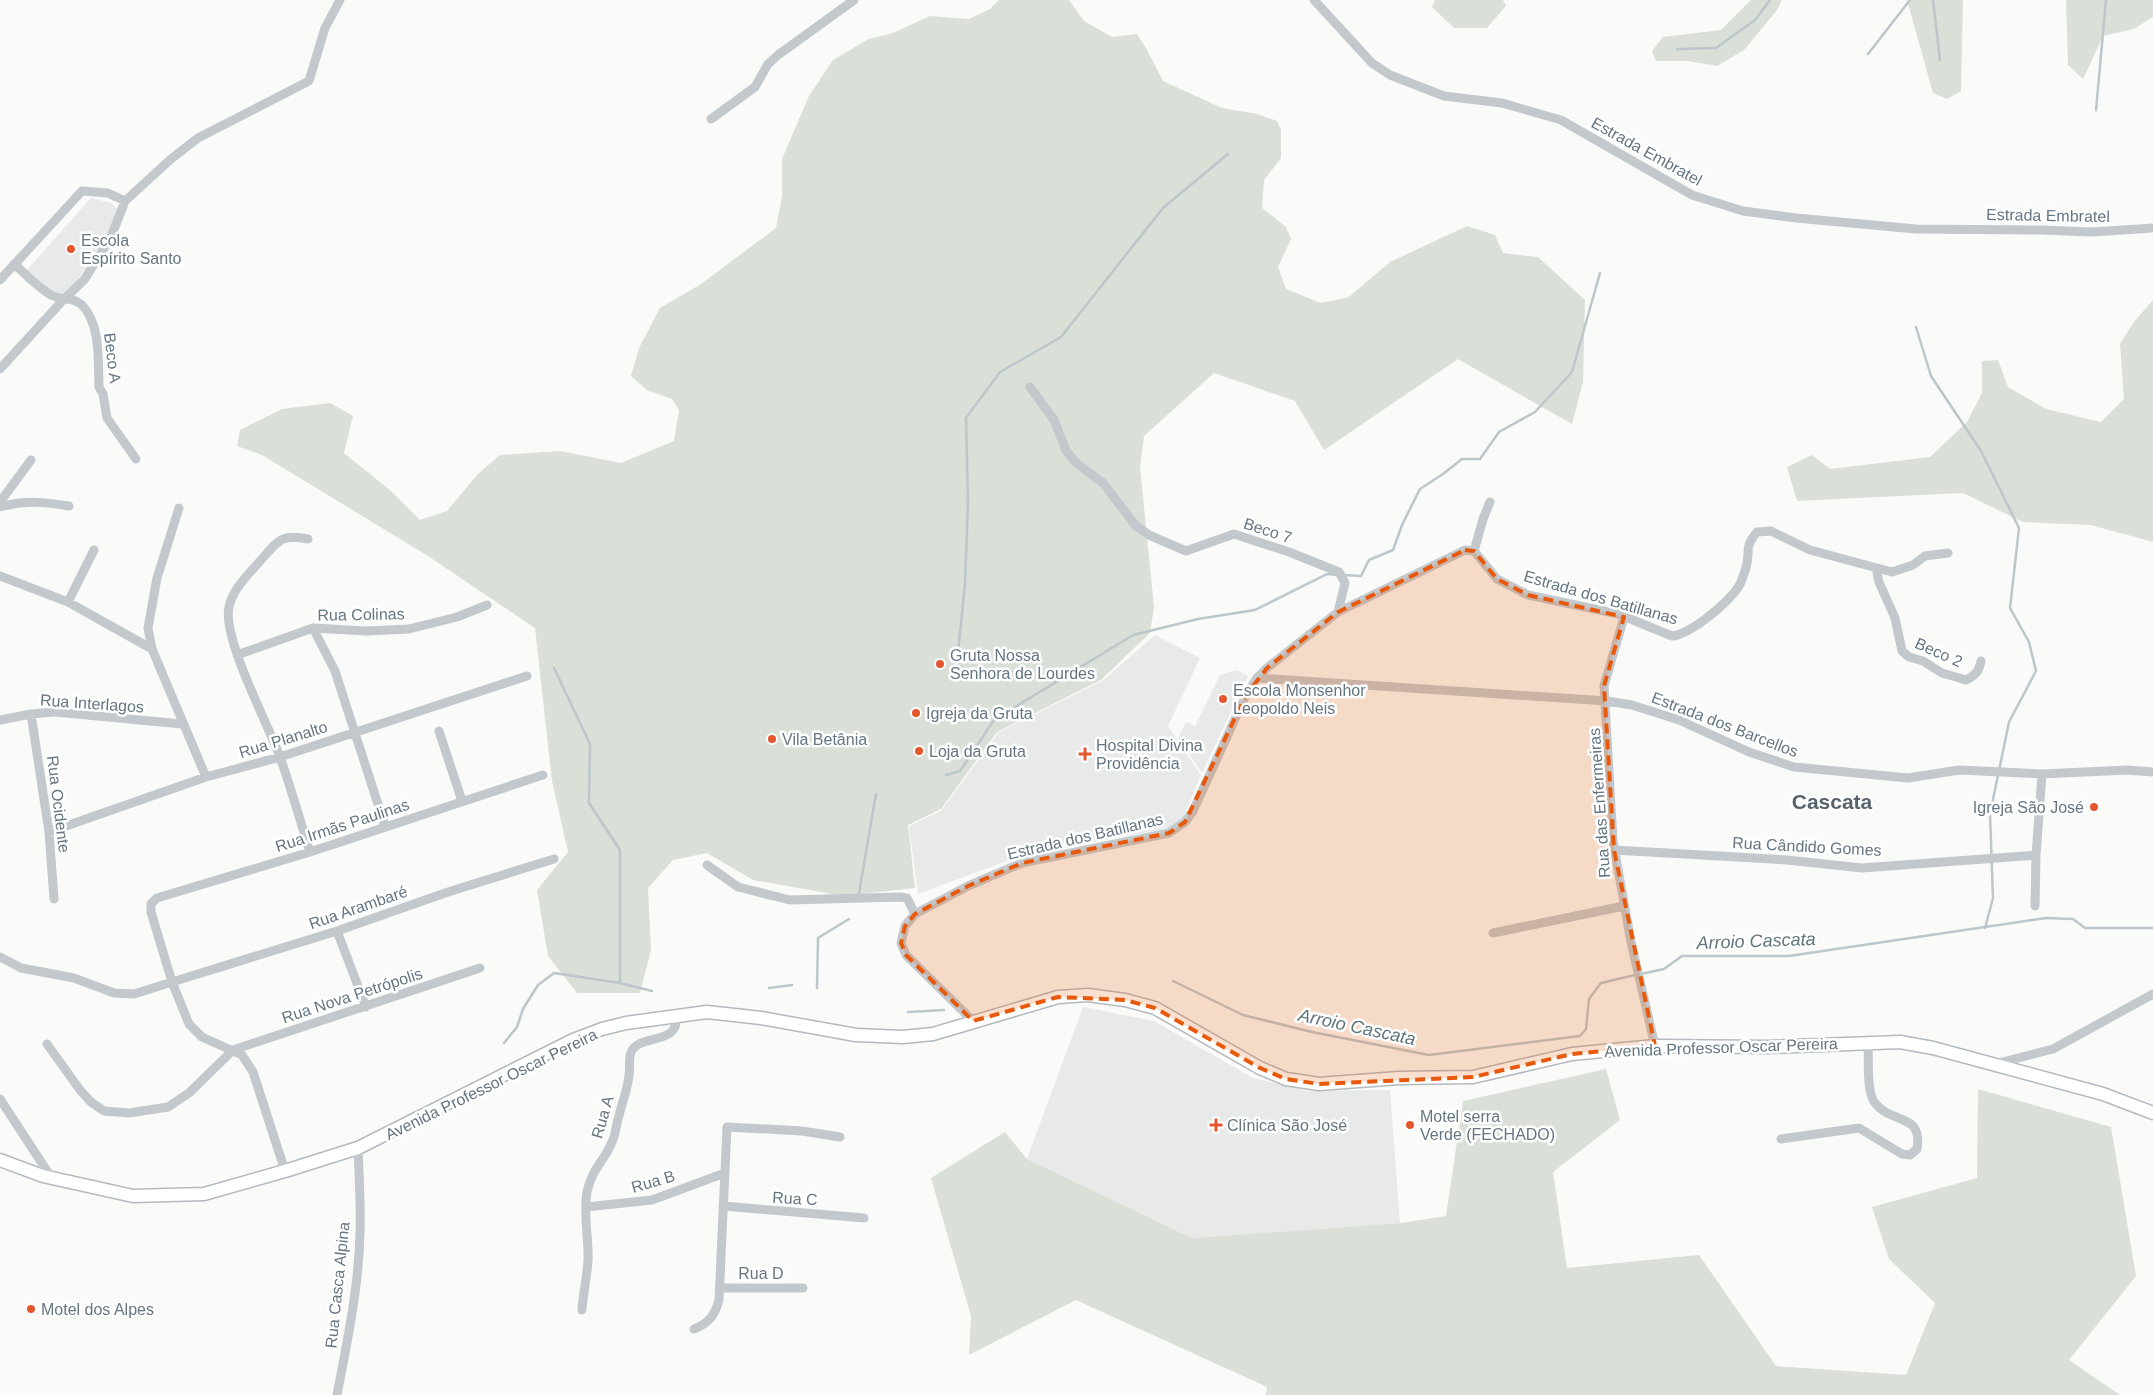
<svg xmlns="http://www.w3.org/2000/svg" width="2153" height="1395" font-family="Helvetica,sans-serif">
	<rect width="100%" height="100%" fill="#fafaf8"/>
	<path fill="#e8e9e9" d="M91,198L112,203L118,211L111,228L71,290L59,297L44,288L26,271Z
		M1155,635L1200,658L1168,726L1201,775L1183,818L1169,828L1020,856L918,894L909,826L941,811L999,732L1102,681Z
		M1237,670L1248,676L1202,773L1178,738L1186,722L1195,726L1220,675Z
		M1083,1007L1154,1021L1253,1078L1307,1091L1390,1090L1400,1223L1192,1238L1027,1159Z"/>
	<path fill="#dadfd7" d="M999,0H1069L1084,21L1112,37L1137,34L1146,48L1163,81L1222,108L1257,114L1277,121L1281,130V158L1264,180L1262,208L1286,227L1291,239L1278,267L1286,289L1321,303L1349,297L1390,262L1467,226L1495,235L1503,253L1538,257L1585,300L1583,382L1572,424L1458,359L1324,450L1295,401L1214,373L1144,436L1140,467L1154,607L1150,633L1101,680L997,732L941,809L908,825L915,888L844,896L753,880L707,853L673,860L648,888L651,950L640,993H577L548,956L537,890L568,852L552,781L535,628L428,556L262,455L237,446L240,430L282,409L330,403L353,416L344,453L391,491L420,520L447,511L478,474L500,455L560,451L621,463L674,441L679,410L672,399L647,390L631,376L639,348L660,308L701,284L776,228L782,196V159L809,96L833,60L869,39L893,33L930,16L969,19L990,9Z
		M1435,0H1503L1506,6L1487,28H1454L1432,7Z
		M1751,0H1782L1777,10L1744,50L1717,66L1688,61H1656L1652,51L1663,37L1721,30Z
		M1907,0H1963L1961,91L1947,99L1933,93Z
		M2066,0H2153V17L2134,29L2103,36L2083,79L2068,65Z
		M2153,300V542L2091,525L2023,522L1963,493L1797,501L1787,467L1812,455L1830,469L1930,457L1967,422L1982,393V361L1998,360L2008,387L2046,409L2101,422L2124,399L2120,344L2133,323Z
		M1606,1069L1620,1120L1553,1172L1567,1268L1699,1255L1776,1366L1906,1375L1935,1303L1889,1259L1872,1207L1977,1178L1978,1089L2111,1127L2136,1276L2069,1360L2120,1395H1266L1267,1387L1076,1300L969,1355L971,1316L931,1178L1005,1132L1027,1159L1192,1238L1400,1223L1446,1216L1463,1101Z"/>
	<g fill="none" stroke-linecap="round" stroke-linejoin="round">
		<path stroke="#bbc7cb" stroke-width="2.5" d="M1933,0L1940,60
			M1677,49L1716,48L1755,20L1770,0
			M1868,54L1910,0
			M2096,110L2106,0
			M1916,327L1931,376L1981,451L2019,528L2010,608L2029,642L2036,671L2009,722L1990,814L1993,898L1985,928
			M1344,575L1361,576L1369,560L1393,550L1402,525L1420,489L1443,474L1462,459H1480L1499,432L1535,412L1572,372L1600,273
			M957,662L965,584L968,502L966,418L1000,372L1061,337L1163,208L1228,154
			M554,668L590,744L589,803L620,850V983
			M946,775L960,771L994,720L1133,635L1198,619L1255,610L1327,574L1336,575
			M859,893L876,794
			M1641,974L1664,969L1682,956H1789L2046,918L2073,919L2085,928H2153
			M1173,981L1243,1015L1312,1032L1429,1055L1580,1036L1586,1029L1589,999L1601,983L1635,975
			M769,988L792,985
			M817,988L818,938L849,919
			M908,1012L944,1010
			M504,1043L517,1027L523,1009L538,985L554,973L620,983L652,991"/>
		<g stroke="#b3babf" stroke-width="15">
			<path id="secondary" d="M0,1160L43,1176L133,1196L204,1194L285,1171L358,1148L573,1040L602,1029L626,1023L707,1012L761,1018L856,1035L903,1037L933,1034L1058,997L1088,995L1125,1000L1155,1008L1260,1068L1286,1079L1319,1084L1399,1078L1473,1077L1572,1054L1655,1046L1768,1047L1900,1042L1933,1048L2103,1094L2153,1113"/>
		</g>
		<path stroke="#c3c8cc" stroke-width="9" d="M1314,0L1372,63L1390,75L1444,96L1502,103L1561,120L1692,195L1743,211L1796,218L1916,229L2042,230L2092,232L2153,228
			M711,119L755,87L768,64L778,55L854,0
			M14,264C26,274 39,289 53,296C62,300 74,297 82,305C101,325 98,361 99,387L103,394L107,418L136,459
			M0,280L82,191L108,193L125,201
			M0,369L64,299L84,280L111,237L125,201L171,159L198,138L309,81L325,28L340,0
			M1030,387L1054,420L1066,450L1075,462L1103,483L1136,526L1149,535L1186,551L1234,534L1289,552L1339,572L1345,583L1338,612
			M0,502L31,460
			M0,507C24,500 45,502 69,506
			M179,508L157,578L148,628L152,649L206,777
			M308,539C281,533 278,541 261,560C249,574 233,588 229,607C222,638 268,724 280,757C291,788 300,820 310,852
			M1474,551L1483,519L1490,502
			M1876,568L1879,582L1895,618L1902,651L1909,657L1923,661L1942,673L1966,680C1976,675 1979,671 1981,661
			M0,576L68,602L152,649
			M68,602L94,550
			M1624,617L1604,686L1613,841L1631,942L1655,1046
			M313,628L335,671L385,826
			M237,655L313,628L366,631L409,629L457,617L487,605
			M1257,678L1607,701L1632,705L1679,720L1749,752L1794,767L1908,778L1959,770L2042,774L2127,770L2153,772
			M31,714L49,832L54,899
			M0,720L31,714L55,712L182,724
			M439,731L462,801
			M543,775L310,852L157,898L151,904V912L172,982L337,931L448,892L554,859
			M49,832L206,777L280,757L527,676
			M1614,850L1787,860L1862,868L2036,855
			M707,865L738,887L790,900L900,897L907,898L915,914
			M2035,906L2036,855L2042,774
			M337,931L366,1007
			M1493,933L1624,906
			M0,957L21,968L74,978L114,993L134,994L172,982L189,1024L202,1037L242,1055L253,1072L285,1171
			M973,1021L906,955L901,943L905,926L915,914L968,886L1022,863L1169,833L1185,822L1193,811L1246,695L1257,678L1267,668L1338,612L1465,550L1474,551L1497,579L1528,595L1618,614L1672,636C1691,634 1728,603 1739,586C1742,581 1744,573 1746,568C1751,550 1743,549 1757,532L1771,531L1810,550L1892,572L1913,565L1925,556L1948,553
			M47,1044L80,1090L91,1102L104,1111L129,1113L168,1107L189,1093L233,1050L480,968
			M1995,1064L2053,1049L2153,994
			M0,1099L51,1177
			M1781,1139L1859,1128L1902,1154L1910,1155L1917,1149C1923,1112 1892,1125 1875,1103C1866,1092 1869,1058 1868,1042
			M723,1206L864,1218
			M586,1207L652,1200L725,1173
			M720,1288H803
			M582,1310C583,1294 587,1277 588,1261C589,1238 583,1215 587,1192C592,1168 604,1162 612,1142C616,1134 616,1124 619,1116C622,1102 628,1089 629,1075C630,1069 629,1062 630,1056C634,1031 680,1048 676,1016
			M694,1329C709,1323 715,1315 719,1300L727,1127L802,1131L840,1137
			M337,1395C347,1342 359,1287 360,1232C361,1205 359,1176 358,1148"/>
		<use href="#secondary" stroke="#fff" stroke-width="12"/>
	</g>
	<path fill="#e8590c" fill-opacity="0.2" stroke="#e8590c" stroke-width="4" stroke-dasharray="10 6" stroke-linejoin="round" d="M1465,550L1474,551L1497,579L1528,595L1624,617L1604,686L1614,850L1655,1046L1572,1054L1473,1077L1319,1084L1286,1079L1260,1068L1155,1008L1125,1000L1058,997L973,1021L906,955L901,943L905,926L915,914L968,886L1022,863L1169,833L1185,822L1246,695L1267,668L1338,612Z"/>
	<g fill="#e4572e" stroke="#fff" stroke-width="2">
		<circle cx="71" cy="249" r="5"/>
		<circle cx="940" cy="664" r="5"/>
		<circle cx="1223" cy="699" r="5"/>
		<circle cx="916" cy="713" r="5"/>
		<circle cx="772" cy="739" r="5"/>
		<circle cx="919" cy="751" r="5"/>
		<path d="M1082.5 746.5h5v5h5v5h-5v5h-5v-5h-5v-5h5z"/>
		<circle cx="2094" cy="807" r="5"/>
		<path d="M1213.5 1117.5h5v5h5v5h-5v5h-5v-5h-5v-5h5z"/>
		<circle cx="1410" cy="1125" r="5"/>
		<circle cx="31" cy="1309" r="5"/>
	</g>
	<g text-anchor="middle" stroke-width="5" stroke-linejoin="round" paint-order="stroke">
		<g font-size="16" fill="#657683" stroke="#fff">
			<text transform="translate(1647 151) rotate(29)" y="6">Estrada Embratel</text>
			<text transform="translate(2048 215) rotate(1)" y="6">Estrada Embratel</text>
			<text transform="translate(113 358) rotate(83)" y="6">Beco A</text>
			<text transform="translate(1268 530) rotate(18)" y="6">Beco 7</text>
			<text transform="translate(1601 597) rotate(16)" y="6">Estrada dos Batillanas</text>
			<text transform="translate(361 614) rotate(-1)" y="6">Rua Colinas</text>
			<text transform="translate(1939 652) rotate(24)" y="6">Beco 2</text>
			<text transform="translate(92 703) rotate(4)" y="6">Rua Interlagos</text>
			<text transform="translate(1725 724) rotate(21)" y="6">Estrada dos Barcellos</text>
			<text transform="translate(283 739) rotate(-17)" y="6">Rua Planalto</text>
			<text transform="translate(1599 803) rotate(-94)" y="6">Rua das Enfermeiras</text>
			<text transform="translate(59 804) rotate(83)" y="6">Rua Ocidente</text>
			<text transform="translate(342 825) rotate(-18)" y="6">Rua Irmãs Paulinas</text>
			<text transform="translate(1085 836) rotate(-13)" y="6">Estrada dos Batillanas</text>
			<text transform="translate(1807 846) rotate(3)" y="6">Rua Cândido Gomes</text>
			<text transform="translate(358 907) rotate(-19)" y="6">Rua Arambaré</text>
			<text transform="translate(352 995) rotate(-18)" y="6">Rua Nova Petrópolis</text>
			<text transform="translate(1721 1047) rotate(-2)" y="6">Avenida Professor Oscar Pereira</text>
			<text transform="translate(491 1084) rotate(-26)" y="6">Avenida Professor Oscar Pereira</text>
			<text transform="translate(602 1117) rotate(-74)" y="6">Rua A</text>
			<text transform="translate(653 1181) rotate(-16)" y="6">Rua B</text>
			<text transform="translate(795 1198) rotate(3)" y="6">Rua C</text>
			<text x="761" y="1279">Rua D</text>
			<text transform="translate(337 1285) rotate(-84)" y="6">Rua Casca Alpina</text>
		</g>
		<g font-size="16" fill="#657683" stroke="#fff" text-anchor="start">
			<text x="81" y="246">Escola<tspan x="81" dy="18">Espírito Santo</tspan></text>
			<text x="950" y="661">Gruta Nossa<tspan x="950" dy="18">Senhora de Lourdes</tspan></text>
			<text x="1233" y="696">Escola Monsenhor<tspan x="1233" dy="18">Leopoldo Neis</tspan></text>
			<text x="926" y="719">Igreja da Gruta</text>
			<text x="782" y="745">Vila Betânia</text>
			<text x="1096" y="751">Hospital Divina<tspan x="1096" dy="18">Providência</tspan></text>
			<text x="929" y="757">Loja da Gruta</text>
			<text x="2084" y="813" text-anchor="end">Igreja São José</text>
			<text x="1420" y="1122">Motel serra<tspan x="1420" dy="18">Verde (FECHADO)</tspan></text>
			<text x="1227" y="1131">Clínica São José</text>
			<text x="41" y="1315">Motel dos Alpes</text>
		</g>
		<g font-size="18" font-style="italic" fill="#60757c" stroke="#fff">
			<text transform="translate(1756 941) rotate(-2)" y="6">Arroio Cascata</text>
			<text transform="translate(1357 1027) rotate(12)" y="6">Arroio Cascata</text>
		</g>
		<g font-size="21" font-weight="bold" fill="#57646e" stroke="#fff">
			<text x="1832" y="809">Cascata</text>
		</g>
	</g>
</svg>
